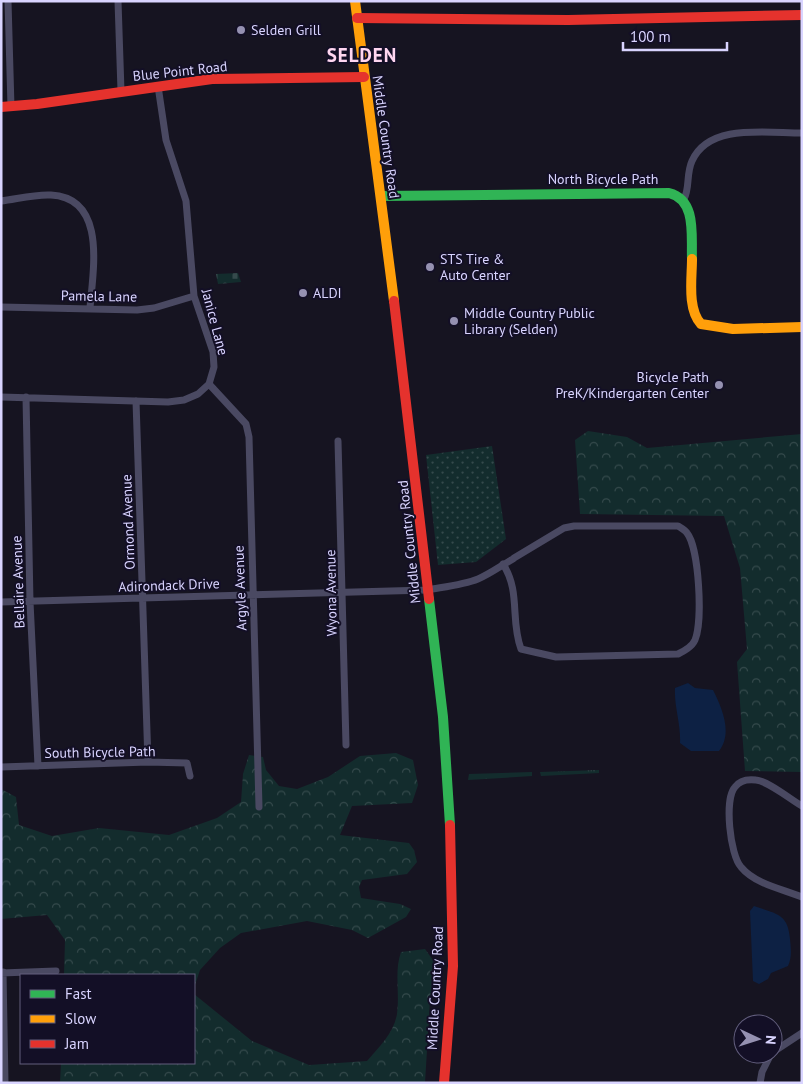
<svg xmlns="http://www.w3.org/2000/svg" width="803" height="1084" font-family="'PT Sans',sans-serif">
	<defs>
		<pattern id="grass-tufts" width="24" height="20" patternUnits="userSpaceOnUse" patternTransform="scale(1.25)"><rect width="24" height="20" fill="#132c2d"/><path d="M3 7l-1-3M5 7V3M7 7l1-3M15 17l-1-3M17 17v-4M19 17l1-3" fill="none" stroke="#354a4c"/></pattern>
		<pattern id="forest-crowns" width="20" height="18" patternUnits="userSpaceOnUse" patternTransform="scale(1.25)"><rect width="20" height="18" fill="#132c2d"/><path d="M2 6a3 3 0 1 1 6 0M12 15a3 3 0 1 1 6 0" fill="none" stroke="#354a4c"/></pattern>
		<pattern id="cemetery-stones" width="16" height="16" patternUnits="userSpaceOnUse" patternTransform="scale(1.25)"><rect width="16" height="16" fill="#132c2d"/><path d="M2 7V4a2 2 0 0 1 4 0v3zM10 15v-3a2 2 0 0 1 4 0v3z" fill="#354a4c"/></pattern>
		<pattern id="park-dots" width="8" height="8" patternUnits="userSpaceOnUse" patternTransform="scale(1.25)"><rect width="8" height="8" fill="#132c2d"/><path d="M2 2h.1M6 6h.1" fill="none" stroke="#354a4c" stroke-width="1.8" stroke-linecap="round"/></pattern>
	</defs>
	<rect width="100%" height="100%" fill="#161421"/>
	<path fill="url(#grass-tufts)" d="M599,770V773L541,776L540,772Z
		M532,772V776L468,780L469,774Z"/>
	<path fill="url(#forest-crowns)" d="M588,431L627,437L647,448L802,434V772L745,771L737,662L747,649L740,568L724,516L580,514L575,440Z
		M396,753L413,760L418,785L412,803L352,806L340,835L409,843L414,850L417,862L407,874L362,880L359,887L361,898L400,904L411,909L406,917L368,938L352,930L307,921L241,933L220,948L200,970L194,988V975H64L65,940L47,915L1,919V789L16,797L19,825L52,836L99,828L169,835L217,818L241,802L243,774L249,755L263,757L266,770L279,786L297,789L328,777L360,756Z
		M425,949L435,963L430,1000L425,1083H60L61,1063H194V994L252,1041L309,1065L367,1061C379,1047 394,1033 397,1014C400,993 394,972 401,952Z"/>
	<path fill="url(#cemetery-stones)" d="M238,273L241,282L218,284L216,274Z"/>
	<path fill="url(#park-dots)" d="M492,446L506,539L476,562L438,565L426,455Z"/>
	<path fill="#0d2144" d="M688,683L695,688L713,690C722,708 733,733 719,751H691L680,743C681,724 674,707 675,688Z
		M754,906C776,914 788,913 790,939C791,950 792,957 788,966L771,973L768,979L759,984L753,981L750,911Z"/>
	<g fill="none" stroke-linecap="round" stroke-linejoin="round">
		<path stroke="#4a4962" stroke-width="7" d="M8,1L11,107
			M118,1L121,91
			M684,199C690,188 686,174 692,161C709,123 766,133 802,133
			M1,201C17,199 35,194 51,195C107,198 93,270 90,308
			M1,307L137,310L154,308L194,296
			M209,384L246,424L249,437L259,807
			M1,397L168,402L184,400L198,394L209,384L214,367L213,352L194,296L186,201L166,140L158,86
			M26,397L30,602L38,766
			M136,401L148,762
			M338,441L346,745
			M1,602L427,590C443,587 463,585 478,579C490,574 502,565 513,559L514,558L564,528L574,526H678C681,528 685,530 687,533C699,548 703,621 695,640C692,647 684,651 678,654L556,657L521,649C510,620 521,592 503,564
			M1,767L148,762L187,763L190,776
			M802,806C790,799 768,781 756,780C748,779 740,780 735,787C724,799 730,855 741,867C755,884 782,889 802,897
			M3,972L5,1083
			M1,973L56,971
			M773,1052L802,1033
			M760,1083L762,1072L771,1054"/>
		<path stroke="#30b455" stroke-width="10" d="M381,196L669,193C697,200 691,236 692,259
			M429,599L443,717L450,825"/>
		<path stroke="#ff9f0a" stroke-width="10" d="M355,1L394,301
			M692,259C692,278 687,309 701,324L733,329L802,327"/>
		<path stroke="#e5322d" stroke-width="10" d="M357,18L568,20L802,15
			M1,107L37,104L212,79L364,77
			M394,301L429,599
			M444,1083L453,966L450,825"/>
	</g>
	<g fill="#9591b1" stroke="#130f26" stroke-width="2">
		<circle cx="241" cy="30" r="5"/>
		<circle cx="430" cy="267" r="5"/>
		<circle cx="303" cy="293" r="5"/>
		<circle cx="454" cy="321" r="5"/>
		<circle cx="719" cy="385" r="5"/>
	</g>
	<g text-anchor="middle" stroke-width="4" stroke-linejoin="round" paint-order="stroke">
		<g font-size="14" fill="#d9d4ff" stroke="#130f26" text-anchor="start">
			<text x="251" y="35">Selden Grill</text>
			<text x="440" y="264">STS Tire &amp;<tspan x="440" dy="16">Auto Center</tspan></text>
			<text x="313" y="298">ALDI</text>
			<text x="464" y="318">Middle Country Public<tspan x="464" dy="16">Library (Selden)</tspan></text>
			<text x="709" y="382" text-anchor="end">Bicycle Path<tspan x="709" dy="16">PreK/Kindergarten Center</tspan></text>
		</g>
		<g font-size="14" fill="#d9d4ff" stroke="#130f26">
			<text transform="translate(180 71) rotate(-6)" y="5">Blue Point Road</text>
			<text transform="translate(386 137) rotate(82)" y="5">Middle Country Road</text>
			<text x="603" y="184">North Bicycle Path</text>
			<text transform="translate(99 296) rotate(1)" y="5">Pamela Lane</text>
			<text transform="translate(215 322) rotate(75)" y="5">Janice Lane</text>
			<text transform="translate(128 522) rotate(-92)" y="5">Ormond Avenue</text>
			<text transform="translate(409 542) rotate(-96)" y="5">Middle Country Road</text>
			<text transform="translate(18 582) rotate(-92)" y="5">Bellaire Avenue</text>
			<text transform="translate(169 585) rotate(-2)" y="5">Adirondack Drive</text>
			<text transform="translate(240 588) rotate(-92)" y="5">Argyle Avenue</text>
			<text transform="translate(331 593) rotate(-91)" y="5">Wyona Avenue</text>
			<text transform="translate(100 752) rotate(-1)" y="5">South Bicycle Path</text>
			<text transform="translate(435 988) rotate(-87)" y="5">Middle Country Road</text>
		</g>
		<g font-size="19" font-weight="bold" letter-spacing="1" fill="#ffd6f0" stroke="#130f26">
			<text x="362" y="62">SELDEN</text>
		</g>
	</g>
	<rect width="803" height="1084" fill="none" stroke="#d9d4ff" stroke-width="5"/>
	<rect x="20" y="974" width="175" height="90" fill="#130f26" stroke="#625e7d"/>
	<rect x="30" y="990" width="25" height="8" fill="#30b455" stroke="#625e7d"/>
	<text x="65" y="999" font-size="15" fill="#d9d4ff">Fast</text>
	<rect x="30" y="1015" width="25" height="8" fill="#ff9f0a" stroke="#625e7d"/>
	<text x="65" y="1024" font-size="15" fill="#d9d4ff">Slow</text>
	<rect x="30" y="1040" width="25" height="8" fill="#e5322d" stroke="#625e7d"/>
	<text x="65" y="1049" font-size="15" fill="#d9d4ff">Jam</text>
	<g transform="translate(758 1039) rotate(94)"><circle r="24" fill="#130f26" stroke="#625e7d"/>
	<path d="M0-4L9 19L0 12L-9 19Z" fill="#9591b1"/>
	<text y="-8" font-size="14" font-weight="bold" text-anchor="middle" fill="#d9d4ff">N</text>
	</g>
	<path d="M623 42v8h104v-8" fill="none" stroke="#d9d4ff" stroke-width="2.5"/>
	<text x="630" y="42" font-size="15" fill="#d9d4ff" stroke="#130f26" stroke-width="4" paint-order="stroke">100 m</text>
</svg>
